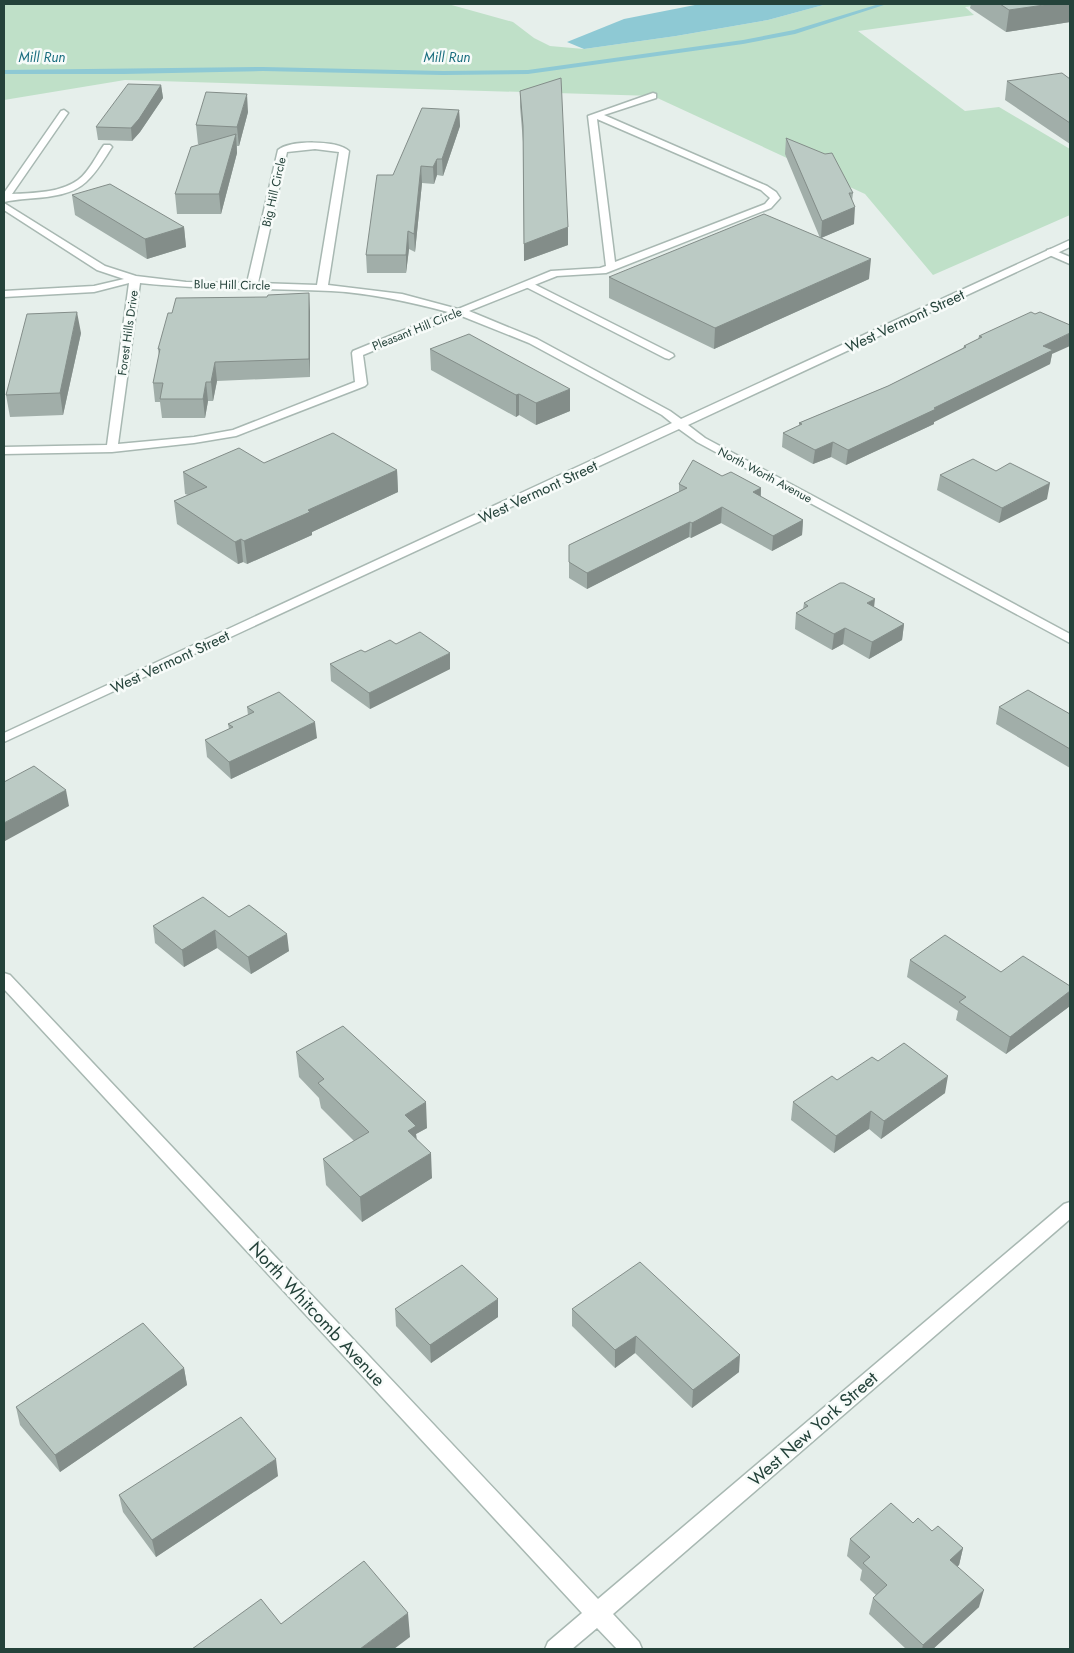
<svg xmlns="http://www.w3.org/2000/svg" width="1074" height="1653" font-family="Jost,sans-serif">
	<rect width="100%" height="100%" fill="#e6efeb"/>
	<path fill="#bfe0c8" d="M4,4H448L513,22L534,38L550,46L584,49L676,36L768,20L827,4H990L965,7L974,15L858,31L965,111L999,107L1070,149V215L933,275L865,194L653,96L125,80L4,100Z"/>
	<path fill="#8ec9d4" d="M700,4H827L768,20L676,36L584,49L567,42L624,19Z"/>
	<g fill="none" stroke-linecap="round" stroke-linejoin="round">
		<path fill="#8ec9d4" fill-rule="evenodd" d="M879,4H887L795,34L743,44L528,74L443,75L263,71L124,74H4V70L263,67L443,71L528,70L743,40L794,30Z"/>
		<g stroke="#a8b8b2" stroke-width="3">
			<path id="lane" d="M1051,249L1070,257V264L1047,254V250Z
				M528,281L673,354L674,356L669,359L665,358L524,286L523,284Z"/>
		</g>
		<g stroke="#a8b8b2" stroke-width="3">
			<path id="street" d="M653,93L656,94V98L604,115L767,186L776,192L780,198L771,208L606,273L557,276L469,311L537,339L670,411L681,419L1070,240V247L688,425L705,438L1070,634V643L697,442L679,429L4,742V733L672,423L662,415L529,343L459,315L363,355L367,384L365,386L236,436L194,443L112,452L4,454V447L107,445L129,283L94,292L4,297V291L94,286L124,279L97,270L4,210V203L105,266L136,276L186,282L247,283L278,150C290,140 337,140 349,151L328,285L402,294L458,309L551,271L600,268L606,266L588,116ZM597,119L761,190L770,198L765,204L615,262ZM315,149L339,152L317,285L258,283L287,152ZM140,283C204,290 267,288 331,291C371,293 410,302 448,312L353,351L352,353L355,382L233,430L194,437L118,444Z
				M64,110L68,113L12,194C33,193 60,193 78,180C89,172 96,156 104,145H110L112,147C104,159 97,172 86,182C66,201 29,196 4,202V193L61,111Z
				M4,973L10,975L598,1599L1064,1204L1070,1202V1219L613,1614L639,1642L642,1649H617L597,1628L572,1649H545L548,1642L582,1613L4,989Z"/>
		</g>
		<use href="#lane" fill="#fff" fill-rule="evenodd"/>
		<use href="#street" fill="#fff" fill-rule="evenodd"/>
	</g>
	<path fill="#a1aea9" d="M971,4H1070V22L1006,32L970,8Z
		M1070,79V144L1005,100L1007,81Z
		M161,85L163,98L140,132L132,141L98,140L96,127Z
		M520,91L568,245L524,261L523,142L520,107Z
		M459,110L460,126L443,176L437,175L434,184L422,183L415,252L409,249L406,273H367L366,255L393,175Z
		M248,112L239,146H237V153L221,214H177L175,194L201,144H198L196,125Z
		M786,138L853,193L852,201L854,224L821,238L869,279L714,349L609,298V277L820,238L785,154Z
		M72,195L184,227L186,247L147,259L75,215Z
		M310,311V377L217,381L213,401H208L205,418H162L160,402H155L153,383L159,356L158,349Z
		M81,333L63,415L10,417L6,395Z
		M979,336L1052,354L1050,364L934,422V424L846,465L831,457L813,464L782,447L783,433L799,426V423L888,386L963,348L964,346L978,339Z
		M430,349L570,411L536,425L519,415L516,417L431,370Z
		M264,463L397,470L398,492L312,532V535L247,564L243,562L238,564L177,524L174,501L188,495L185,494L183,472Z
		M940,475L1047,499L999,523L937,490Z
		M722,476L761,488V497L803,520L802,535L772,551L721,523L691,538L689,537L587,589L569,578V545L679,492V484Z
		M804,603L874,607L904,624L902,640L869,659L843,644L832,650L795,629L796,613L803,609Z
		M396,644L450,669L370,709L331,681L330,664L365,652Z
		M247,707L317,738L231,779L207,757L205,740L229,729L228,724L248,715Z
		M999,707L1070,714V768L996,724Z
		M229,917L289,951L251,974L217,948L184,967L155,943L153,926Z
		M910,960L1001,972L1070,986V1006L1006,1054L956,1020L958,1011L907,977Z
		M296,1052L427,1128L416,1134L417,1139L432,1178L362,1222L326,1185L323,1159L354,1141L321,1108L319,1098L299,1077Z
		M878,1061L945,1093L881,1139L869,1129L834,1153L791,1120L793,1102Z
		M395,1309L498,1317L431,1363L396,1326Z
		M572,1309L739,1372L692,1408L635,1353L615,1368L572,1326Z
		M184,1368L187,1385L60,1472L20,1425L16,1407Z
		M278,1476L156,1557L123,1512L119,1495Z
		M913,1523L932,1531L963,1548L959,1565L957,1566L979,1607L933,1649H906L869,1614L873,1598L876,1595L860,1580L862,1570L847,1556L850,1539Z"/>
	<path fill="#838d89" d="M1051,4H1070V22L1006,32L1009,10Z
		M161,85L163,98L140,132L132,141L131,128Z
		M247,94L248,112L239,146L237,127Z
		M459,110L460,126L443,176L442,159Z
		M236,134L237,153L221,214L219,194Z
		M437,159V175L434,184L433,167Z
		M421,166L422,183L415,252L414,234Z
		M855,207L854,224L821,238L822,221Z
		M184,227L186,247L147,259L145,239Z
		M568,227V245L524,261V244Z
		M408,231L409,249L406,273V255Z
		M871,259L869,279L714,349L715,328Z
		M309,293L310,311V377L309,359Z
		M77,312L81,333L63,415L60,393Z
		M1070,333V346L1052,354L1050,364L934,422V424L846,465L848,450L934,408L1043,346Z
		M215,362L217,381L213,401L211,382Z
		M206,382L208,401L205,418L203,399Z
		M570,389V411L536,425V403Z
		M519,394V415L516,417V395Z
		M833,442L831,457L813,464L815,450Z
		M397,470L398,492L312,532V535L247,564L244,541L308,510Z
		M1050,483L1047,499L999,523L1002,508Z
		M761,488L760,503L753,492Z
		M722,507L721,523L691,538L692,523Z
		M803,520L802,535L772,551L773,536Z
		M690,522L689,537L587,589V573Z
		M241,539L243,562L238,564L235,542Z
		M875,599L873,616L867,603Z
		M904,624L902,640L869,659L872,642Z
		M845,628L843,644L832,650L834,634Z
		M450,653V669L370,709L369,693Z
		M315,722L317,738L231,779L229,762Z
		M66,790L69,806L5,841L4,835V823Z
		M215,930L217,948L184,967L182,950Z
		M287,934L289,951L251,974L248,957Z
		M1070,991V1006L1006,1054L1010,1037Z
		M948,1076L945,1093L881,1139L884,1121Z
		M426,1102L427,1128L416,1134L417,1151L410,1156L405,1115Z
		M871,1111L869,1129L834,1153L836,1136Z
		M431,1153L432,1178L362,1222L360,1197Z
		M498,1299V1317L431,1363L430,1345Z
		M636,1336L635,1353L615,1368V1350Z
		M740,1355L739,1372L692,1408L693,1390Z
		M184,1368L187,1385L60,1472L55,1455Z
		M276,1459L278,1476L156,1557L152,1540Z
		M963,1548L959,1565L946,1577L950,1560Z
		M984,1590L979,1607L933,1649H922L923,1645Z
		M408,1613L410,1637L394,1649H360Z"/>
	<path fill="#bbcac4" stroke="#838d89" d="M1000,4H1051L1009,10Z
		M1062,73L1070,79V123L1007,81Z
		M561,78L568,227L524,244L523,126L520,91Z
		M128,84L161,85L139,119L131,128L96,127Z
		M206,92L247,94L237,127L196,125Z
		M422,108L459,110L442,159H437L433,167L421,166L414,234L408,231L406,255H366L377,175H393Z
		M236,134L219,194H175L191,147Z
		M786,138L825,154L832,153L853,193H849L855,207L822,221Z
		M110,184L184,227L145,239L72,195Z
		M764,214L871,259L715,328L609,277Z
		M309,293V359L215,362L211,382H206L203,399H160L163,383H153L160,349H158L168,313H172L176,298L267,297L268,295Z
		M77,312L60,393L6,395L27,314Z
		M1031,312L1035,314L1040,312L1070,325V333L1043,346L1053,350L934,408L936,409L848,450L833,442L815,450L783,433L802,424L799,423L888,386L966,347L964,346L982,337L979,336Z
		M469,334L570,389L536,403L519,394L516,395L430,349Z
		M333,433L397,470L308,510L310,512L244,541L241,539L235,542L174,501L207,487L183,472L239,448L264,463Z
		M973,459L996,471L1010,463L1050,483L1002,508L940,475Z
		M693,460L722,476L731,472L761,488L753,492L803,520L773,536L722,507L692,523L690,522L587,573L569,562V545L687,488L679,484Z
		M840,583H844L875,599L867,603L904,624L872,642L845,628L834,634L796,613L808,606L804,603Z
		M420,632L450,653L369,693L330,664L361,650L365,652L390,640L396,644Z
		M1028,690L1070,714V749L999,707Z
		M279,692L315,722L229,762L205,740L233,727L228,724L254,712L247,707Z
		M34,766L66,790L4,823V782Z
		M203,897L229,917L249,905L287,934L248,957L215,930L182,950L153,926Z
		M945,935L1001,972L1023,956L1070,986V991L1010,1037L959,1002L966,997L910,960Z
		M343,1026L426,1102L405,1115L416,1126L408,1131L431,1153L360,1197L323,1159L369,1132L318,1083L324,1079L296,1052Z
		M904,1043L948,1076L884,1121L871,1111L836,1136L793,1102L832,1076L837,1080L872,1057L878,1061Z
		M640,1262L740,1355L693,1390L636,1336L615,1350L572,1309Z
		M462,1265L498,1299L430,1345L395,1309Z
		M143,1323L184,1368L55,1455L16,1407Z
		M241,1417L276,1459L152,1540L119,1495Z
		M891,1503L913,1523L918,1518L932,1531L938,1526L963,1548L950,1560L984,1590L923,1645L873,1598L887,1585L863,1563L870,1557L850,1539Z
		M364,1561L408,1613L360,1649H192L261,1599L281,1624Z"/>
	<g text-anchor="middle" stroke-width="5" stroke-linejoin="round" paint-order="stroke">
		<g font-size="12" fill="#24423a" stroke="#f7fbf9">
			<text transform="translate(274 192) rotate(-77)" y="4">Big Hill Circle</text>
			<text transform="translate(232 285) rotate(1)" y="4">Blue Hill Circle</text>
			<text transform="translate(417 329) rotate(-22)" y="4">Pleasant Hill Circle</text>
			<text transform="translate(128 333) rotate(-82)" y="4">Forest Hills Drive</text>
			<text transform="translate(765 475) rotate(28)" y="4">North Worth Avenue</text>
		</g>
		<g font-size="14" font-style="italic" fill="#1c6f80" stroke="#f7fbf9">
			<text x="42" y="62">Mill Run</text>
			<text x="447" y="62">Mill Run</text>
		</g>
		<g font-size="15" fill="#24423a" stroke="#f7fbf9">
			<text transform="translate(905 321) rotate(-25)" y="5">West Vermont Street</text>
			<text transform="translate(538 492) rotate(-25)" y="5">West Vermont Street</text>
			<text transform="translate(170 662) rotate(-25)" y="5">West Vermont Street</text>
		</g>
		<g font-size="18" fill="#24423a" stroke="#f7fbf9">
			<text transform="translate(317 1314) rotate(47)" y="6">North Whitcomb Avenue</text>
			<text transform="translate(813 1429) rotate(-41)" y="6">West New York Street</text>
		</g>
	</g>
	<rect width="1074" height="1653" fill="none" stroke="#24423a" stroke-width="10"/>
</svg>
